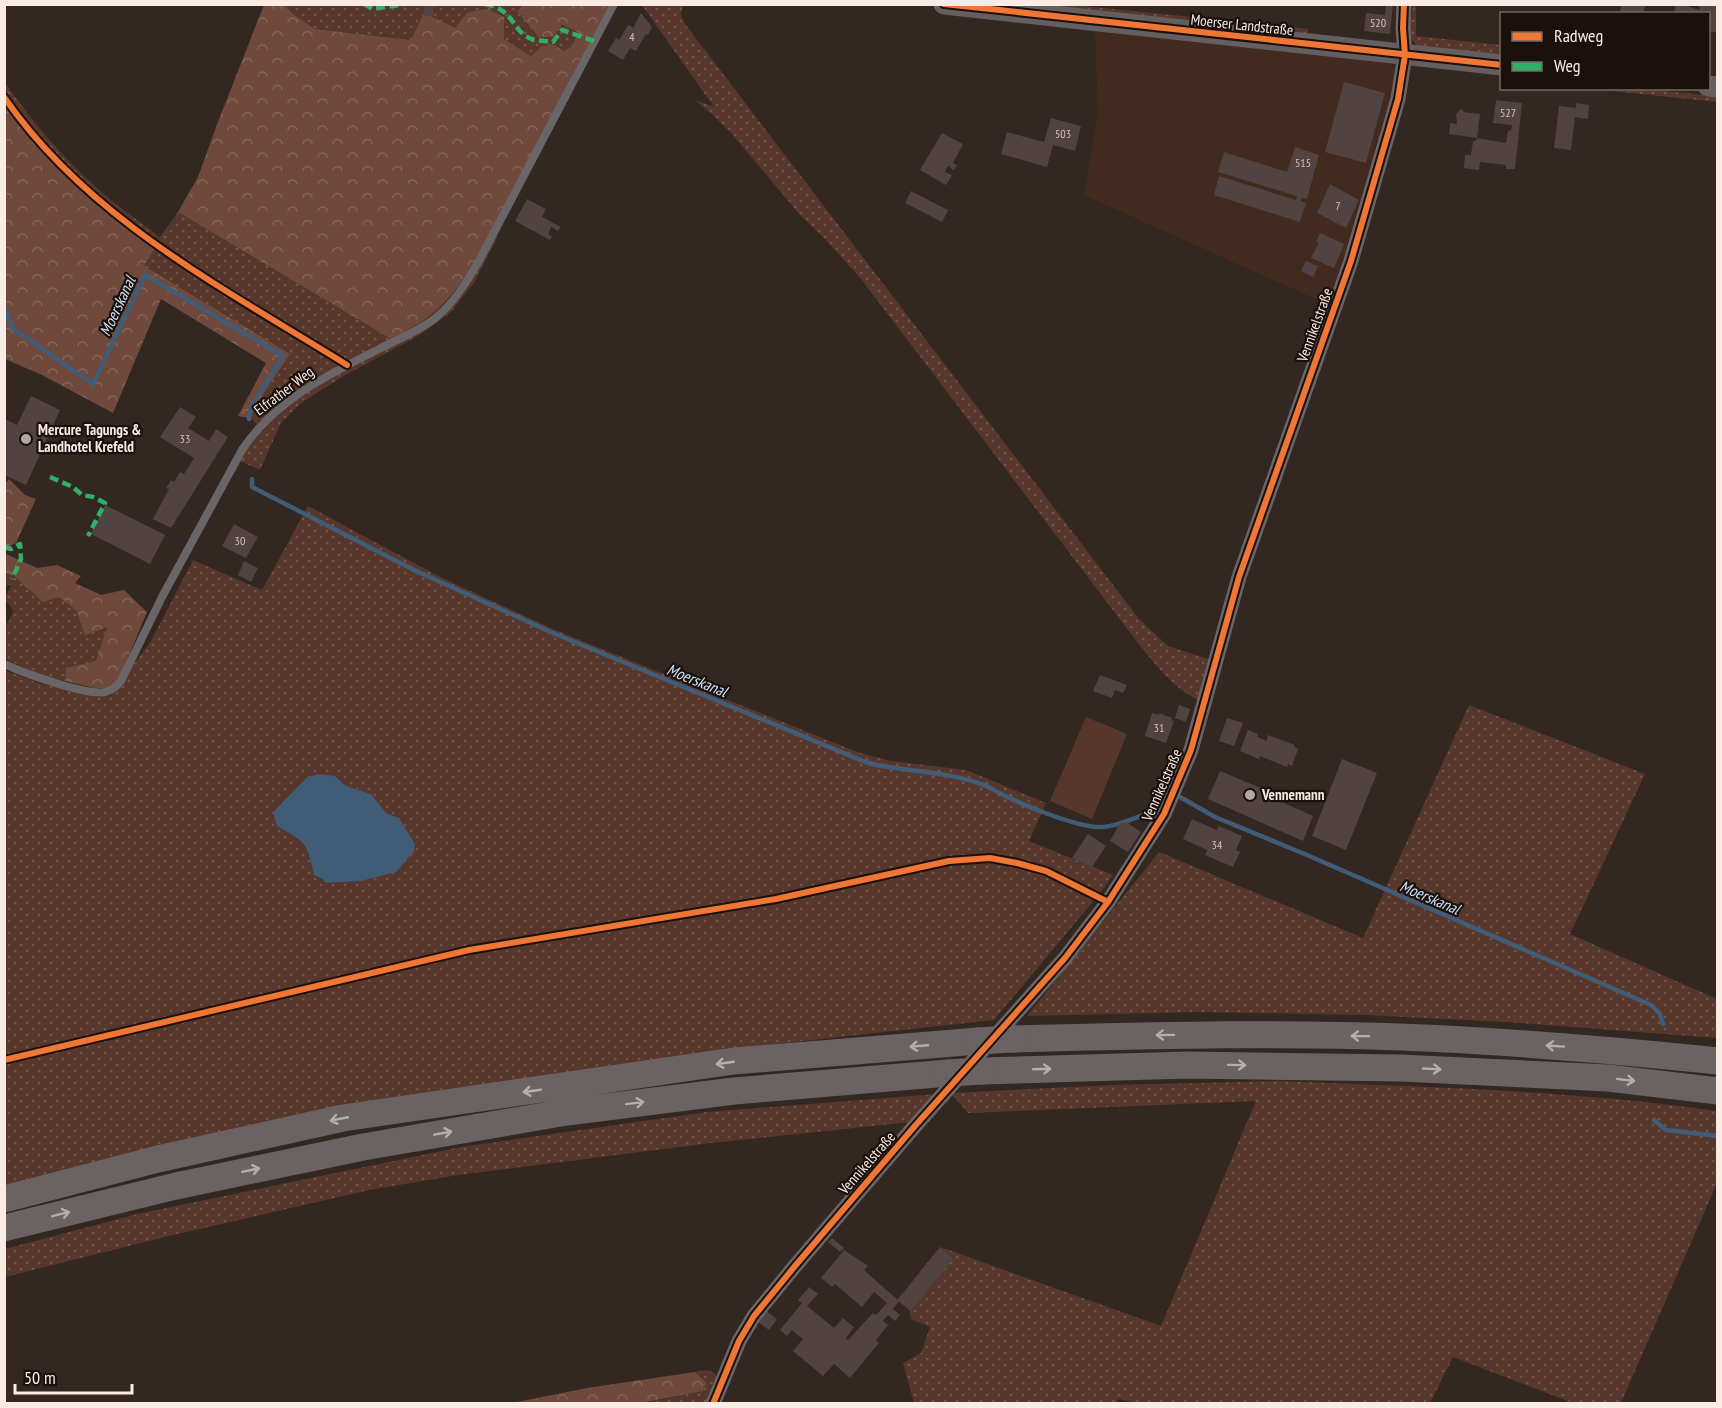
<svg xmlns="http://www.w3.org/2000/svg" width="1722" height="1408" font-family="'PT Sans Narrow',sans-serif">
	<defs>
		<pattern id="grass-dots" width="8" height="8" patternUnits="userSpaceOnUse" patternTransform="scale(1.5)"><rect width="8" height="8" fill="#57372c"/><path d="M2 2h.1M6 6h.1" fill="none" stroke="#70544a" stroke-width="1.8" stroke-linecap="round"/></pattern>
		<pattern id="forest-crowns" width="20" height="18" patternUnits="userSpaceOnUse" patternTransform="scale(1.5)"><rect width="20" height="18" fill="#6f4a3c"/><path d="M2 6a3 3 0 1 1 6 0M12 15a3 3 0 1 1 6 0" fill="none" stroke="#846458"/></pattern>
	</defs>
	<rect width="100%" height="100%" fill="#332722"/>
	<path fill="#432a1f" d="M1095,31L1384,63L1393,66L1396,72V82L1331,306L1084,195L1098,114Z"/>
	<path fill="url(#grass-dots)" fill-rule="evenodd" d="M381,4L390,7L395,5H425L423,15L412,40L315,29L293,14L285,5Z
		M434,5H524L517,11L578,31L572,46L564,51L555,45L531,56L503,38L455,28L431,17Z
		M642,5H683L681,14L685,24L1139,619L1168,646L1211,660L1198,700C1173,688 1155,664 1138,643L861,279L824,238L801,216L731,133L713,115L695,100L714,107Z
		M1008,5H1074L1308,29L1307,37Z
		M1413,5H1416V36L1501,45V57L1421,49C1401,33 1412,25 1413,5Z
		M4,81C31,120 62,158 98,189C117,206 139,221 160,237L178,212L391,339C345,364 293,386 257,424L251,418L254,408L289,354L143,266L154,249L91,200L52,162L5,105Z
		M1593,89H1640L1717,96V102Z
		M497,235L498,236L474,283L451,312L420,335L345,375L301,403L281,423L260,470L240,461C271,400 350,367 407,334C420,327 439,320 450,309C471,288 483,260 497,235Z
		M308,506L436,575L555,630L857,752L891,761L966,770L1046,803L1029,841L1113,875L1101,892L994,1020L731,1049L5,1187L4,670L42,684L101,697L110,696L124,683L133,665L151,641L193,560L262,590ZM335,776L346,786L371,794L386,813L399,818L361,881L325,883L323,879L314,875C306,841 306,844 277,826L273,812L306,778Z
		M5,573L14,576L43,602L59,597L77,611L107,627L96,662L67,668L65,681L43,676L5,659V624L8,623L13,611L9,604L5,602V598L11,586L8,584L5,589Z
		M1469,705L1645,774L1570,934L1717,999V1038L1506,1022L1365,1015L1197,1012L1027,1016L1159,852L1363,938Z
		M1278,1081C1424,1087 1572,1090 1717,1111V1183L1621,1403H1573L1453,1357L1430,1403L1129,1404V1401L1119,1399L1115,1404L914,1403L903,1363L921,1353L930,1327L911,1319L910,1311L897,1300L940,1247L1161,1326L1256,1101L968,1113L951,1093L1111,1085Z
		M937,1094L911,1122L711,1143L458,1175L369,1190L165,1237L5,1277V1249L137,1214L461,1147L707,1112Z
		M707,1370L715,1373L718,1381L710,1403L641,1404L702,1391L707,1383L695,1372Z"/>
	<path fill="url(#forest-crowns)" d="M264,5H285L293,14L315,29L411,40L423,15L425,5H434L432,17L455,28L468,12L487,9L504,17V39L531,56L542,46L555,45L564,51L572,46L578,32L562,25L553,37H539L517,11L524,5H609L476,260C448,303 437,316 391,339L178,212L198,177L216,127Z
		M5,105L52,162L91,200L154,249L144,266L290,354L254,408L251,418L238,416L266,363L161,299L113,413L42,375L5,359Z
		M9,479L25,495L36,499L16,543L5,548V484Z
		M4,553L37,568L57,565L81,576L75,583L101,595L124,590L147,612L119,679L109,688H95L65,681L66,668L96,661L107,627L85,635L77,611L59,597L43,602L14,576L5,573Z
		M695,1372L707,1383L703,1391L641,1403H512L587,1388Z"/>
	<path fill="#57372c" d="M1086,717L1127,734L1092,819L1050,801Z"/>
	<path fill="#415c76" d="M318,774L335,776L346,786L371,794L386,813L399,818L415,844L414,851L396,872L361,881L325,883L323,879L314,875C306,841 307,844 277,826L273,812L306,778Z"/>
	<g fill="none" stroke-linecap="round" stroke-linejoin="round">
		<path stroke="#415c76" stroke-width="4.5" d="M4,306L12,328L93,384L145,275L283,356L251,407L249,419
			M252,479V487L416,571L553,633L868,763C905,772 945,771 981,784C988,786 995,791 1001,794C1026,806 1071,825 1097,827C1115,828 1142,815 1159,809
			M1180,797L1215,817L1307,855L1651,1005L1660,1014L1663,1024
			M1654,1120L1666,1130L1718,1136"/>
	</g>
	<path fill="#514341" d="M425,4H434L431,17L423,15Z
		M1386,4H1393L1390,34L1364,31L1366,13L1385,15Z
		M1622,4H1646L1643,14H1619Z
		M1676,4H1687V6L1699,10L1700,4H1718V33L1708,31V14H1674Z
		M641,13L652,27L648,35L646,34L636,51L630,48L623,60L608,51L616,38L619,40L628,25L633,28Z
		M1344,82L1385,93L1366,163L1325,152Z
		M1496,100L1522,103L1515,169H1506V165L1480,162L1479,170L1464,168L1465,155H1471L1473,141H1476L1477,138L1506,143L1508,131L1511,130L1512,125L1493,123Z
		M1576,103L1589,105L1588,119L1575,117L1571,150L1554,148L1559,106L1576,108Z
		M1461,109L1464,112L1480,114L1477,138L1449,134L1450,123L1457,124L1456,114Z
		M1051,118L1081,126L1075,151L1053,145L1047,167L1001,154L1007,132L1044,142Z
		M942,133L963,144L953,163L957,165L954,170L948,166L945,172L952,175L946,185L920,170Z
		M1295,147L1319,155L1307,199L1302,198L1300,201L1306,203L1300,222L1214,195L1219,176L1296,200L1297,196L1218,172L1224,152L1287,172Z
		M1330,184L1359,200L1346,228L1317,213Z
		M911,191L948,210L942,222L905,203Z
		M527,199L546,209L542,217L561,227L558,231L551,227L548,234L552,236L550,240L515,221Z
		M1320,233L1344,244L1334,268L1311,258L1319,243L1316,242Z
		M1306,261L1318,266L1313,277L1301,271Z
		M31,396L60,410L26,485L4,475V419L17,425Z
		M180,407L196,417L188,428L209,441L216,429L228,437L171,528L153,519L169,489L166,488L171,480L174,482L180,472L184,474L194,458L160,437Z
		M105,505L165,535L150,564L91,534Z
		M234,524L258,537L246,558L222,546Z
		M244,561L258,568L251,582L238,575Z
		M1100,675L1127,685L1123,693L1115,690L1112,698L1093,691Z
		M1179,705L1190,709L1186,722L1175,718Z
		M1152,713L1159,715V713L1172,718L1171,720L1174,721L1166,743L1145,736Z
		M1227,718L1243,723L1234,746L1219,741Z
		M1248,730L1258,734L1257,737L1266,741L1268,735L1295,745L1294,747L1298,749L1292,766L1288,764L1287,767L1260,756L1259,759L1240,751Z
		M1342,759L1377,773L1346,850L1312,836Z
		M1220,771L1275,794L1273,798L1313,816L1303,841L1208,799Z
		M1192,819L1217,830L1219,826L1242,836L1236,850L1240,852L1233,867L1205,855L1207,850L1183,839Z
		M1126,822L1141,832L1128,852L1110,841L1120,823Z
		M1088,834L1106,846L1092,867L1072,858Z
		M832,1238L844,1248L840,1252L828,1242Z
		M940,1248L953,1259L911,1311L898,1300Z
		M844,1250L868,1266L864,1270L899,1301L893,1309L900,1315L895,1321L888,1315L883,1321L888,1325L876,1340L879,1343L850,1378L834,1364L823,1376L793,1351L803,1339L792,1330L787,1336L780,1330L802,1303L798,1300L809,1287L818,1294L807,1306L834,1328L843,1318L854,1327L846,1338L848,1340L873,1313L876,1315L887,1303L874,1292L862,1307L835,1284L832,1287L821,1278Z
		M766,1311L777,1319L769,1330L758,1322Z"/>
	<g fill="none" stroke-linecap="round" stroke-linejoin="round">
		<path stroke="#6a6668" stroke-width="8" d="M4,664C24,673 86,696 106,692C113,690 117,686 121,681L162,597L242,450C273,402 327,375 377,350C396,340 417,332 434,319C454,303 466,283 479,261L614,4"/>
		<path stroke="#6a6668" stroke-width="15" d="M713,1404L739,1341L754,1316L795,1266L914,1127L1065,958L1108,902L1164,814L1191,750L1239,577L1351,261L1398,99L1405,55L1403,28L1404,4"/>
		<path stroke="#655e5e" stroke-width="21" d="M944,4L1502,65
			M1708,86L1718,87"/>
		<path stroke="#6a6263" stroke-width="27" d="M1012,1039C1141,1036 1271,1032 1400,1037C1506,1041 1612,1050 1718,1061
			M983,1071L1189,1065L1401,1068L1608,1078L1718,1091
			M4,1199L158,1159L343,1118L734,1061L978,1041
			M4,1228L176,1186L363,1147L567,1112L734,1091L948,1073"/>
		<path stroke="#6a6263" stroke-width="27" d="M978,1041L1012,1039
			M948,1073L983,1071"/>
		<path stroke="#2db169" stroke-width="4.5" stroke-dasharray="9 4.5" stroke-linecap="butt" d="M364,4L373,9L405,4
			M485,4C517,10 510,32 534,40C540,41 547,41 553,42L562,30L594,41
			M50,477L73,487L82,495L93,497L105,503L88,536
			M4,547L11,549L20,544L21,559L12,579"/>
		<g stroke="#1a100c" stroke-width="10">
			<path id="cycleway" d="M944,4L1502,65
				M4,97C88,219 225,289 347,365
				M4,1060L469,950L776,899L949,861L990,858L1017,863L1046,871L1108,902
				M713,1404L739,1341L754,1316L795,1266L914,1127L1065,958L1108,902L1164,814L1191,750L1239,577L1351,261L1398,99L1405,55L1403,28L1404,4"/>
		</g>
		<use href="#cycleway" stroke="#f07635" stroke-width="6"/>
	</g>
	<defs><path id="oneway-shaft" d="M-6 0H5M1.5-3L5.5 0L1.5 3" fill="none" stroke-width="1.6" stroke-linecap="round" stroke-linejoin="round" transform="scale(1.5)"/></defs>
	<g stroke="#b9adaa">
		<use href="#oneway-shaft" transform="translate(1165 1035) rotate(179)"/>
		<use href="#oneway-shaft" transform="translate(1360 1036) rotate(-179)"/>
		<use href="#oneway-shaft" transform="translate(919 1046) rotate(175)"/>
		<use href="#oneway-shaft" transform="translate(1555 1046) rotate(-176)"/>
		<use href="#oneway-shaft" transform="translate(725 1063) rotate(172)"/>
		<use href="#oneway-shaft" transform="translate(1237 1065) rotate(1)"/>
		<use href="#oneway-shaft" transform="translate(1042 1069) rotate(-2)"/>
		<use href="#oneway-shaft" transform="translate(1432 1069) rotate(3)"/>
		<use href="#oneway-shaft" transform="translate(1626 1080) rotate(7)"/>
		<use href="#oneway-shaft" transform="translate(532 1091) rotate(172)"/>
		<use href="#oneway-shaft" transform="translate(635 1103) rotate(-7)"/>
		<use href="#oneway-shaft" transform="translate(339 1119) rotate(169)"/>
		<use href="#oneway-shaft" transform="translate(443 1133) rotate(-10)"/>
		<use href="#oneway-shaft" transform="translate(251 1170) rotate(-12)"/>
		<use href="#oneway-shaft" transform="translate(61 1214) rotate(-14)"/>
	</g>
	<g fill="#b4a6a1" stroke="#1a100c" stroke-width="2">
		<circle cx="26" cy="439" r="6"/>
		<circle cx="1250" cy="795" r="6"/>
	</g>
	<g text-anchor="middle" stroke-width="4.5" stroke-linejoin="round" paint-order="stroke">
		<g font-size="12" fill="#d0c1bc">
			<text x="1378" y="27">520</text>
			<text x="632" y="41">4</text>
			<text x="1508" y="117">527</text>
			<text x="1063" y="138">503</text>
			<text x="1303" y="167">515</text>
			<text x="1338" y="210">7</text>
			<text x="185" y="443">33</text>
			<text x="240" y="545">30</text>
			<text x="1159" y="732">31</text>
			<text x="1217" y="849">34</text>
		</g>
		<g font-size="15" fill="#faebe5" stroke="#1a100c">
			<text transform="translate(1242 25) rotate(6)" y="5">Moerser Landstraße</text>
			<text transform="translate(1315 325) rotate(-70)" y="5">Vennikelstraße</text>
			<text transform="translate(284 391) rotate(-37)" y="5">Elfrather Weg</text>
			<text transform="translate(1162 785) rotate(-66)" y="5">Vennikelstraße</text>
			<text transform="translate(867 1163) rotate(-49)" y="5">Vennikelstraße</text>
		</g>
		<g font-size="15" font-weight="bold" fill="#faebe5" stroke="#1a100c" text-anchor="start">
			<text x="38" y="435">Mercure Tagungs &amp;<tspan x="38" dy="17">Landhotel Krefeld</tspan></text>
			<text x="1262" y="800">Vennemann</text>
		</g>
		<g font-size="16" font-style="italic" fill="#cce1f6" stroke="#1a100c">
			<text transform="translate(117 306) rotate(-65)" y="6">Moerskanal</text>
			<text transform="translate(697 680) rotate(22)" y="6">Moerskanal</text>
			<text transform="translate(1430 897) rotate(23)" y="6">Moerskanal</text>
		</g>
	</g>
	<rect width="1722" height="1408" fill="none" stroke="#faebe5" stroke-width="12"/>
	<rect x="1500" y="12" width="210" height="78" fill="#1a100c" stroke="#746863" stroke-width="1.5"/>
	<rect x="1512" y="32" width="30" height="9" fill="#f07635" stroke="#746863" stroke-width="1.5"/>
	<text x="1554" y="42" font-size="18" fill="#faebe5">Radweg</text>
	<rect x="1512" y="62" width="30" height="9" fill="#2db169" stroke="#746863" stroke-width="1.5"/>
	<text x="1554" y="72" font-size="18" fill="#faebe5">Weg</text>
	<path d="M15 1384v9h117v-9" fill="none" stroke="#faebe5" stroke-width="3"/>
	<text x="24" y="1384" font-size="18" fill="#faebe5" stroke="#1a100c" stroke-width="4.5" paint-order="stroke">50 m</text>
</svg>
